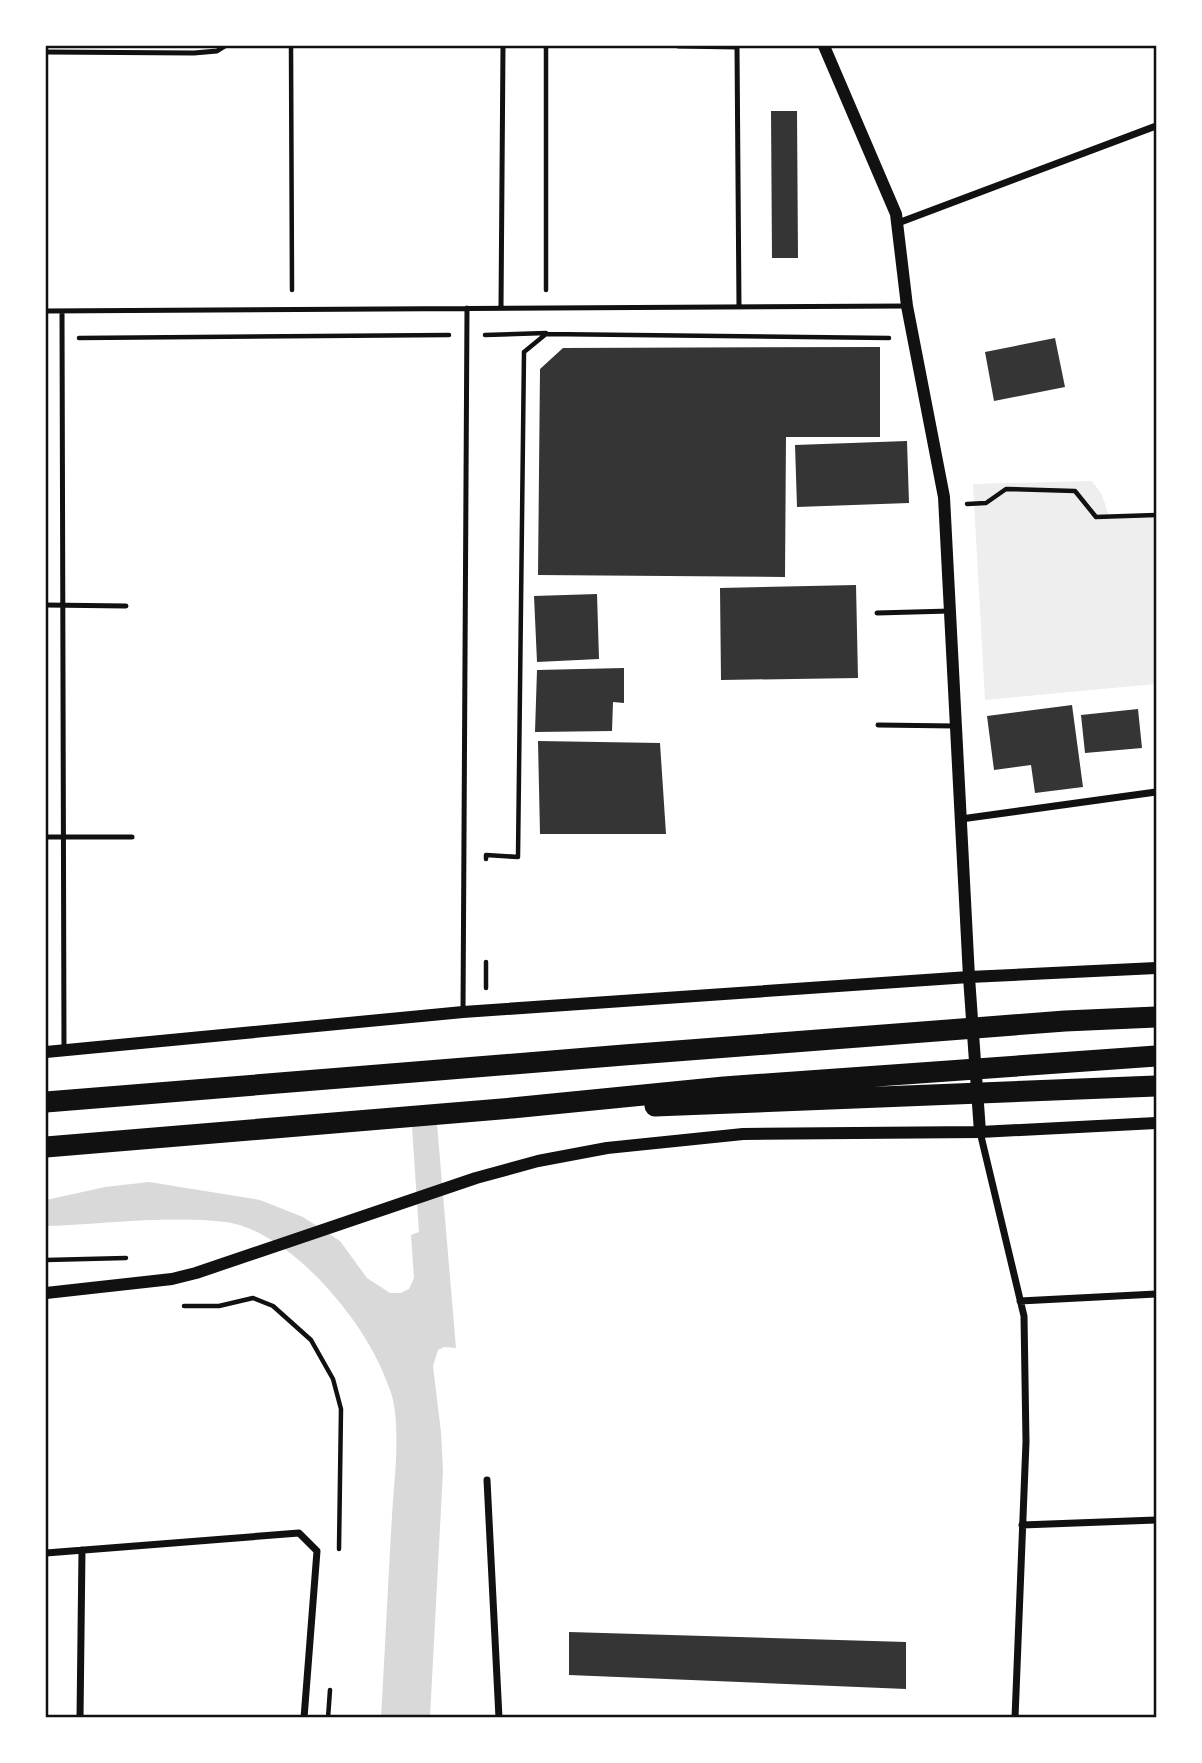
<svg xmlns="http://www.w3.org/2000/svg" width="1202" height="1763" font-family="Karla,sans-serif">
	<rect width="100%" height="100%" fill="#fff"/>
	<path fill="#eee" d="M1092,481L1102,495L1109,516L1156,513V684L985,700L973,484Z"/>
	<path fill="#d9d9d9" d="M411,1112L437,1124L456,1348L444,1347L438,1350L433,1366L441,1432L443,1471L430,1717H381C385,1650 388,1583 392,1516C394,1482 402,1422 390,1390C375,1347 350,1312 319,1279C295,1255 261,1227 226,1222C170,1215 102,1224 46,1226V1200L105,1187L149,1182L260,1200L303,1217L340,1241L367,1278L390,1293H401L409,1289L414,1278L411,1235L419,1232Z"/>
	<path fill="#353535" d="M771,111H797L798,258H772Z
		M1055,338L1065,387L994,401L985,352Z
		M880,347V437H786L785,577L538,575L540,369L563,348Z
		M907,441L909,503L797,507L795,445Z
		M856,585L858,678L721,680L720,588Z
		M597,594L599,659L537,662L534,596Z
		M624,668V703L613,702L612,731L535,732L537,670Z
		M1072,705L1083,787L1035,793L1031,765L994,770L987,716Z
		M1138,709L1142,748L1085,753L1081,715Z
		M538,741L660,743L666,834H540Z
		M569,1632L906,1642V1689L569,1675Z"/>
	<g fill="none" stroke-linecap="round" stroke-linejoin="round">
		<path stroke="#111" stroke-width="4.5" d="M291,46L292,290
			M546,46V290
			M485,335L546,333
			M79,338L449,335
			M967,504L986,503L1006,489L1075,491L1096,517L1156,515
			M486,859V855L518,857L524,352L546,334L889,338
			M486,962V988
			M46,1260L126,1258
			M184,1306H219L253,1298L273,1306L311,1340L333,1379L341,1409L339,1549
			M328,1718L330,1690"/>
		<path stroke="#111" stroke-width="5" d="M678,46L737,47L739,307
			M46,52L194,53L217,51L225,46
			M501,308L503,46
			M46,311L907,306
			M62,311L64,1049
			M46,605L126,606
			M877,613L950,611
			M878,725L955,726
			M46,837H132
			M463,1012L467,308"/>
		<path stroke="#111" stroke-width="7" d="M898,223L1156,126
			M961,819L1156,792
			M980,1132L1024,1316L1026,1442L1015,1718
			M1020,1301L1156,1294
			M487,1480L499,1718
			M1022,1525L1156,1520
			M46,1553L299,1533L317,1551L304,1718
			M80,1718L82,1550"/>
		<path stroke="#111" stroke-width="12" d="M824,46L896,214L907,306L944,497L969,977L980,1132
			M46,1052L463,1012L969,977L1156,968
			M46,1293L172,1279L196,1273L476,1178L538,1161L607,1148L743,1134L980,1132L1156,1123"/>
		<path stroke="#111" stroke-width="21" d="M46,1102L624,1055L1065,1021L1156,1017
			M655,1106L1156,1086
			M46,1147L512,1108L724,1087L1156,1056"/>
	</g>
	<rect width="1202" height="1763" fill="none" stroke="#ffffff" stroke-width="94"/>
	<rect x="47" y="47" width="1108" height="1669" fill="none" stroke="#111" stroke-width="2.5"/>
</svg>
